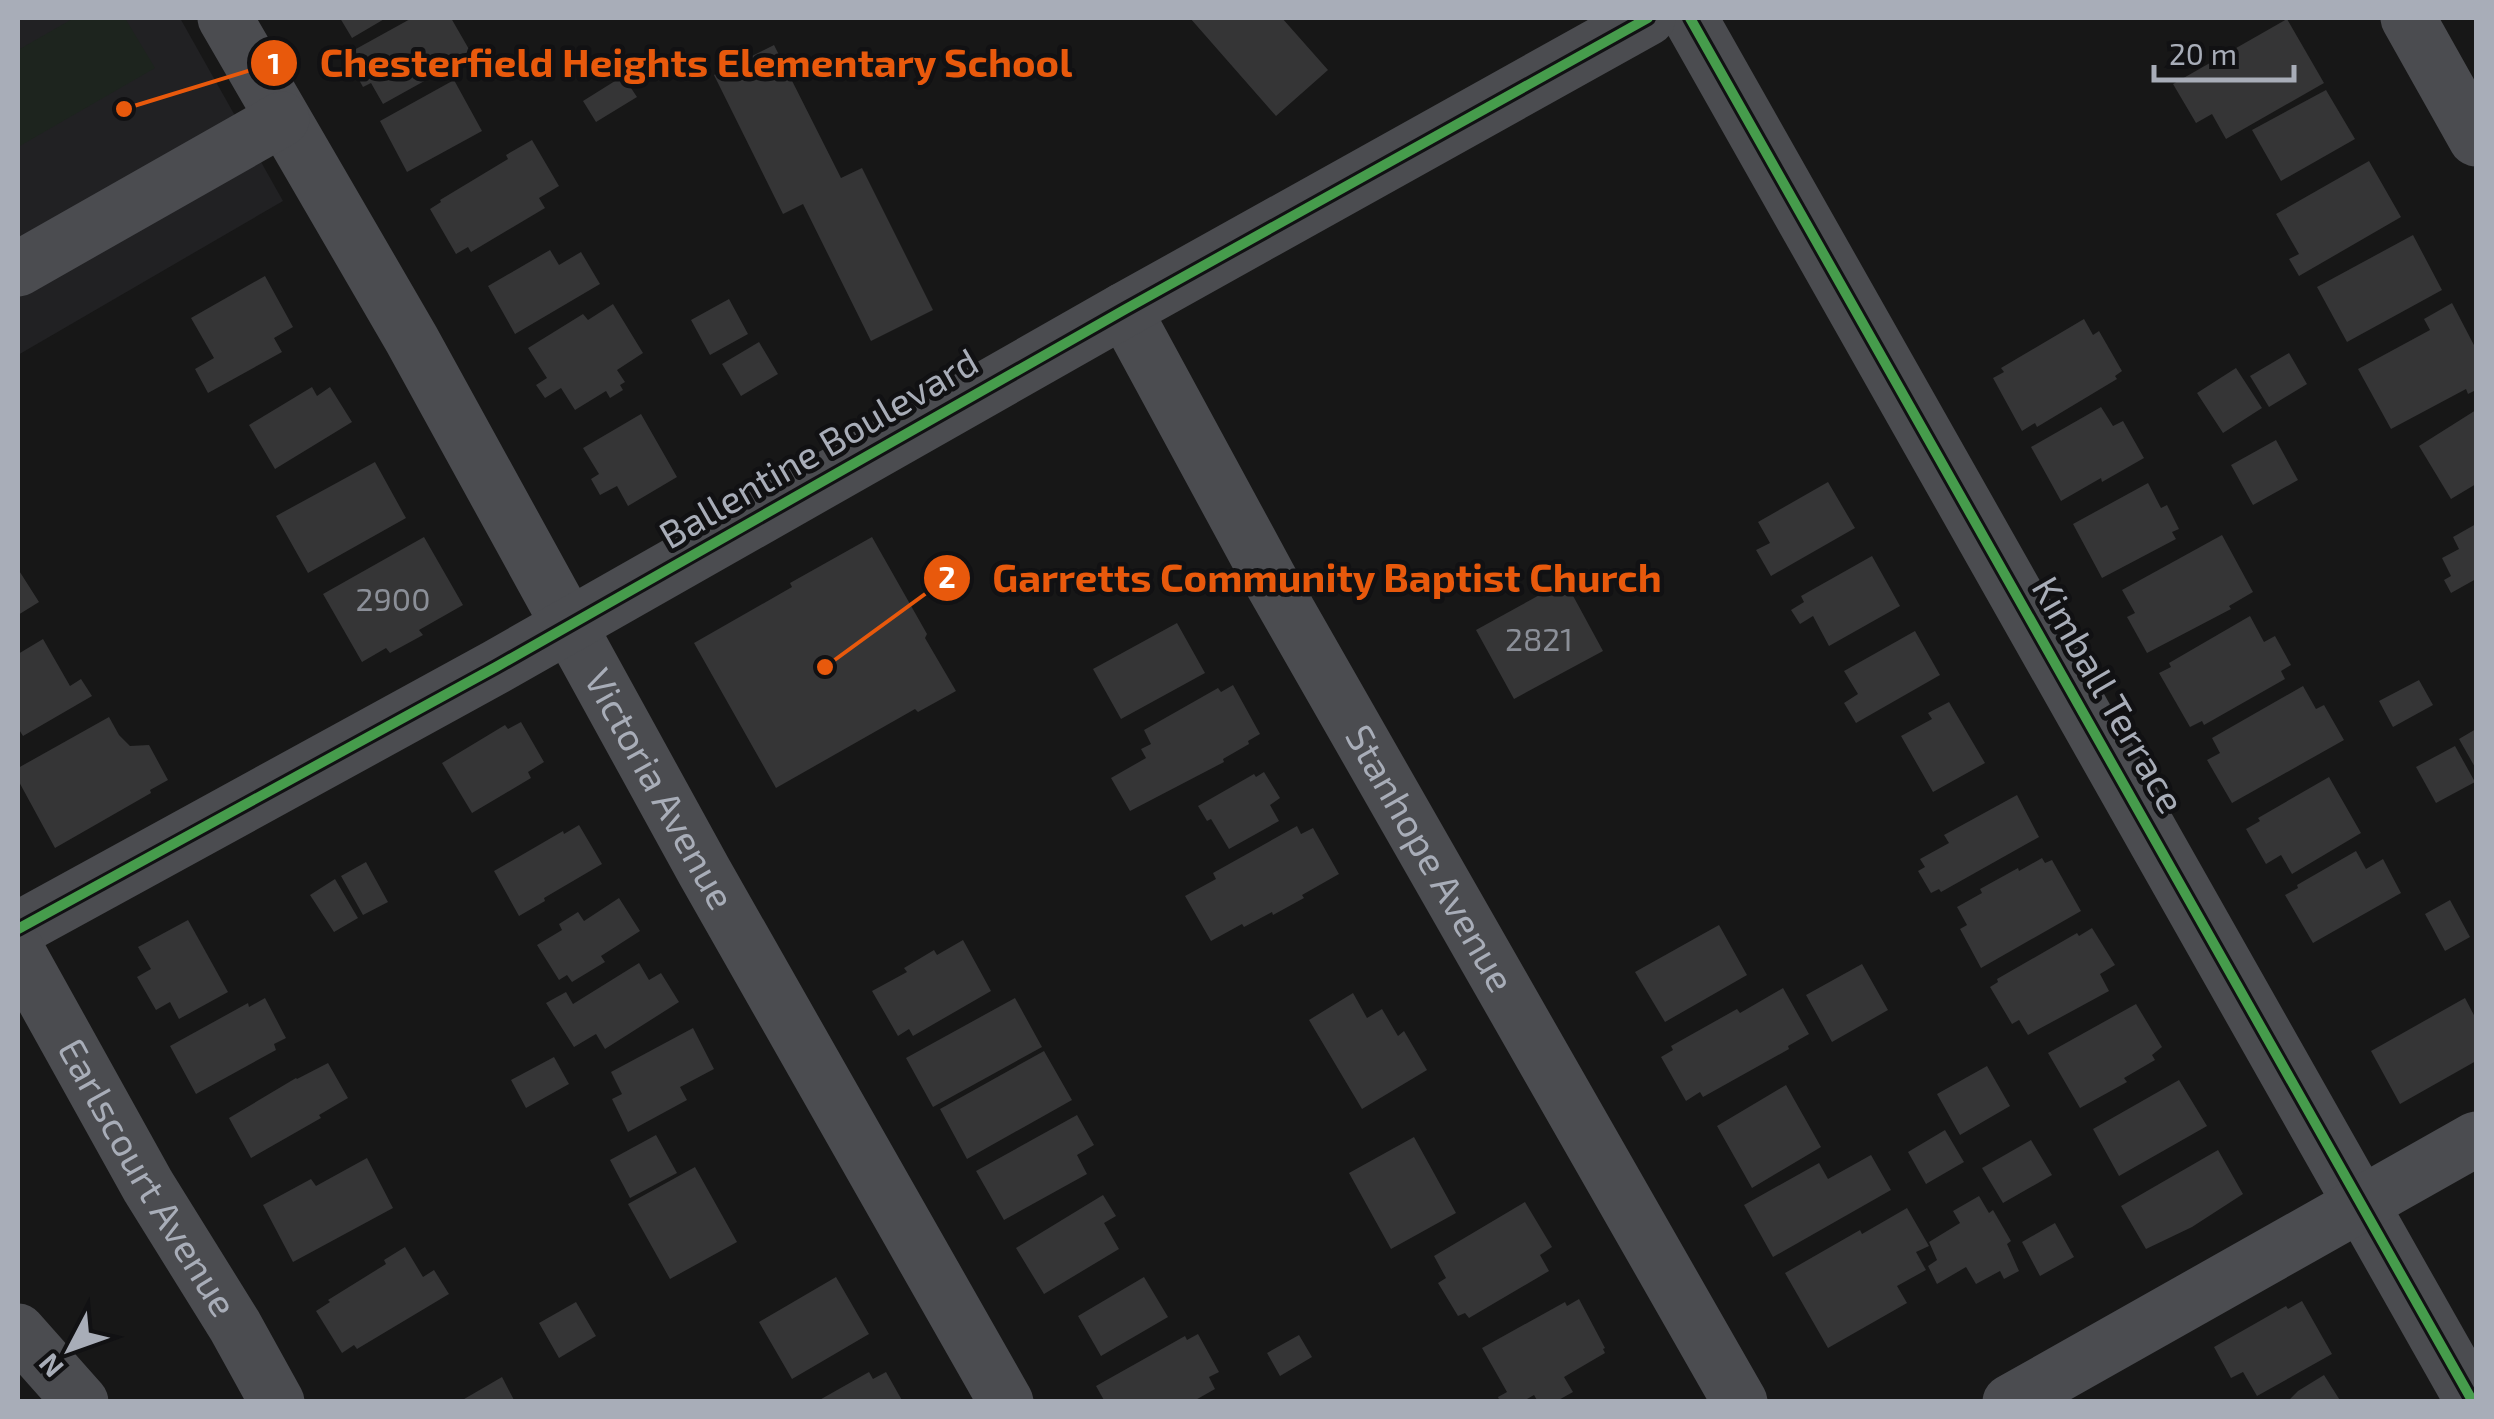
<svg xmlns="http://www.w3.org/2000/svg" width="2494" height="1419" font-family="'Exo 2',sans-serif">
	<rect width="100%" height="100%" fill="#171717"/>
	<path fill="#212123" d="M18,18H180L283,201L18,355Z"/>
	<path fill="#1d241e" d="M74,18H125L155,68L18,147V50Z"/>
	<path fill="#353536" d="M340,18H386L352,38Z
		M412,18H438L440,20L451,18L470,51L462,55L464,59L383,104L371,83L363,87L345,55Z
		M1190,18H1282L1328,70L1276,116Z
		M2287,19L2324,83L2226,139L2212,114L2196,123L2173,84Z
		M774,45L841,178L862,168L933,310L871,341L803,204L783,214L714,75Z
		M623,76L637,97L596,122L583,101Z
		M454,80L482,131L407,172L380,121Z
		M2326,90L2355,139L2281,181L2252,130Z
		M532,140L559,186L539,198L545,208L471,252L468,247L456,254L430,209L441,202L440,200L508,159L506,155Z
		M2369,161L2401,217L2299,276L2289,259L2299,254L2276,214Z
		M2413,235L2442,290L2347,342L2317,287Z
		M550,250L559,265L581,252L600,284L515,334L488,286Z
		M265,276L293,327L274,338L282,352L208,393L195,369L214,358L191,318Z
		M729,299L748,334L710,355L691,320Z
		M2452,303L2476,349V390L2468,394L2466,389L2391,429L2358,369L2430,330L2424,319Z
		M613,304L643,353L617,370L625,382L620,385L623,390L610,398L606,391L575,410L561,388L545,398L536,385L547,378L528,348L583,314L588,320Z
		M2084,319L2093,335L2099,331L2122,371L2115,376L2117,379L2037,427L2035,423L2022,431L1993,378L2004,372L2001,368Z
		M759,342L778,374L741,396L722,364Z
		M2289,353L2307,384L2269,407L2250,376Z
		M2236,368L2262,408L2223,433L2197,393Z
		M312,387L317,396L330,387L352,422L275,469L249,425Z
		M2101,407L2113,426L2123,421L2144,458L2102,482L2101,478L2061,501L2031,447Z
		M2476,410V484L2451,499L2419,446Z
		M641,414L677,477L628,506L617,486L600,495L591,479L599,474L583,448Z
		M2276,440L2298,480L2253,505L2231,465Z
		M375,462L406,518L308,573L276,516Z
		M1828,482L1855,528L1771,576L1756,550L1770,543L1758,522Z
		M2148,483L2161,508L2167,505L2179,529L2172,532L2176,539L2102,578L2073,524Z
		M2476,524V579L2451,593L2444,580L2451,576L2442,558L2459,549L2453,537Z
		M2222,535L2253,592L2229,606L2231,609L2147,653L2127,617L2135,613L2122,590Z
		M424,537L463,605L419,630L423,635L390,653L386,648L362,662L323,594Z
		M872,537L927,634L925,638L956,691L918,712L915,709L776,788L694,643L792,587L790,583Z
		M1872,556L1900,606L1829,646L1813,616L1800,624L1791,610L1804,602L1801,596Z
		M18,569L39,602L18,615Z
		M1565,581L1603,651L1514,699L1476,630Z
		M2250,616L2264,642L2275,636L2291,665L2281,671L2285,679L2204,725L2202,721L2190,727L2159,673L2171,667L2169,663Z
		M1177,623L1205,673L1121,719L1093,669Z
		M1915,631L1940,675L1856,723L1844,703L1858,694L1844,671Z
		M43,639L70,686L81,679L92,696L23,736L18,728V654Z
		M2419,680L2433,705L2393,727L2379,701Z
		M1233,685L1260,734L1248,741L1249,744L1223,759L1224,762L1130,811L1111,778L1146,758L1141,749L1151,744L1144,730L1218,688L1221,692Z
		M2303,686L2316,709L2324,705L2344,740L2232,803L2207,760L2220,753L2212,738Z
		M1949,702L1985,763L1933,792L1901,736L1932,719L1928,713Z
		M109,717L119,735L130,746L149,745L168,780L150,790L151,793L55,848L18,780V768Z
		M521,722L544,762L528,772L531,778L472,813L442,763L505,725L508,729Z
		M2476,729V769L2459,739Z
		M2455,746L2475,782L2436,803L2416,767Z
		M1264,772L1280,798L1270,805L1279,821L1229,849L1211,819L1207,821L1198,806L1254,774L1256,777Z
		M2329,777L2361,833L2292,874L2281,855L2266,864L2246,829L2260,821L2258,818Z
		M2017,795L2039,837L1941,892L1939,889L1931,893L1918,871L1925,867L1920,859L1949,843L1944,835Z
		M579,825L602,864L544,898L545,901L519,916L494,871L563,831L564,834Z
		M1297,826L1301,834L1313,828L1339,874L1302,895L1304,898L1273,915L1272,912L1244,927L1242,924L1211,941L1185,896L1216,879L1213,873Z
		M2356,851L2366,869L2383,859L2401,893L2313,943L2285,895L2298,888L2297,885Z
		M2042,858L2045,863L2052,860L2081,911L1981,968L1960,929L1967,925L1957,907L1982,893L1980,889L2018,868L2019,871Z
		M366,862L388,902L363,915L341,876Z
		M335,879L358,918L334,932L310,895Z
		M619,898L640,931L601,956L605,962L572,982L567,975L559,980L537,945L562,930L559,924L578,912L584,921Z
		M2450,900L2470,937L2445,951L2425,914Z
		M188,920L228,992L179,1019L170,1002L156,1010L137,977L151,969L138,947Z
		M1719,925L1747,975L1665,1022L1635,972Z
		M2092,928L2115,965L2100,974L2109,991L2028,1035L2019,1020L2012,1024L1990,987L1998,982L1997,979L2077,933L2079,936Z
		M963,940L991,991L913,1036L909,1029L898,1036L872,991L907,972L904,968L934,950L937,955Z
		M639,963L649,980L661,973L679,1002L605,1049L596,1034L574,1047L546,1003L566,992L573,1004Z
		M1862,964L1888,1010L1832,1042L1806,995Z
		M1783,988L1809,1034L1788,1046L1789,1049L1703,1097L1700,1092L1686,1101L1661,1057L1673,1050L1671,1046L1737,1009L1740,1013Z
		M1353,993L1367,1018L1382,1009L1398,1036L1404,1031L1427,1070L1362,1109L1309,1020Z
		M265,998L286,1038L274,1044L276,1050L196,1094L170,1046L248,1003L249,1007Z
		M1015,998L1042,1047L933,1107L906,1058Z
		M2465,998L2476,1019V1061L2400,1104L2371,1051Z
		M2136,1004L2162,1047L2152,1055L2155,1060L2124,1078L2127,1082L2080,1108L2048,1053Z
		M693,1028L714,1069L680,1087L687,1100L628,1132L612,1099L622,1094L611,1072Z
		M1044,1051L1072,1100L967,1159L940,1109Z
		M554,1057L569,1084L526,1108L511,1080Z
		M328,1063L348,1098L319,1115L321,1118L251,1158L229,1118L296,1078L297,1079Z
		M1987,1066L2010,1106L1960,1135L1937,1094Z
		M2179,1080L2207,1126L2119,1176L2093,1129Z
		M1786,1085L1821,1147L1752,1188L1717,1126Z
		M1077,1115L1094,1145L1077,1155L1087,1174L1004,1220L976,1171Z
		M1945,1130L1964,1162L1926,1184L1908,1152Z
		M656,1135L677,1173L630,1198L610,1160Z
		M1414,1137L1456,1213L1391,1249L1349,1173Z
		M2031,1140L2052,1175L2003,1203L1982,1168Z
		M2218,1150L2243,1194L2192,1227L2146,1249L2121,1206Z
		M1871,1155L1891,1190L1773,1257L1744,1205L1819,1163L1828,1179Z
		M367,1158L393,1208L293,1262L263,1205L311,1179L316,1186Z
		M695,1167L737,1242L670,1279L628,1204Z
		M1103,1195L1116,1216L1104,1223L1119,1249L1044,1294L1016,1248Z
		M1979,1196L1989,1213L1993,1210L2011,1241L2007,1244L2019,1271L2004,1279L2000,1271L1976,1284L1966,1267L1937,1284L1928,1266L1937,1260L1929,1242L1960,1223L1953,1211Z
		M1525,1202L1552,1247L1540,1255L1549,1271L1469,1318L1465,1313L1458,1316L1438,1283L1446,1278L1434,1256Z
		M1907,1208L1929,1246L1916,1252L1926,1270L1897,1286L1907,1303L1828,1348L1785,1273L1860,1230L1862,1234Z
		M2055,1223L2074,1257L2040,1276L2022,1242Z
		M405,1247L423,1277L434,1270L449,1294L357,1349L354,1345L342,1353L316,1311L330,1302L328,1300L386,1264L384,1260Z
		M836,1277L869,1334L792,1379L759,1322Z
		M1144,1277L1168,1317L1101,1356L1078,1316Z
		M1579,1299L1605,1348L1603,1349L1605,1353L1564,1377L1573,1392L1555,1402H1538L1534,1395L1522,1402H1500L1498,1397L1507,1392L1482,1348L1565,1302L1567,1306Z
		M2302,1301L2332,1354L2257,1396L2243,1372L2231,1378L2214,1347L2286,1306L2288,1309Z
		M576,1302L596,1336L559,1358L539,1323Z
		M1198,1334L1219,1372L1209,1377L1215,1389L1192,1402H1105L1096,1386L1185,1336L1187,1340Z
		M1299,1335L1312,1357L1280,1376L1267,1353Z
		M869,1372L873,1379L886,1372L903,1402H816Z
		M2324,1375L2341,1402H2287L2298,1391Z
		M502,1377L515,1402H459Z"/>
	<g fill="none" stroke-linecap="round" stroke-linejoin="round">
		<g stroke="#4b4c50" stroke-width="55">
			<path id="s1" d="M225,18L412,340L704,871L1006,1402"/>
			<path d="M1690,18L2473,1402"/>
			<path d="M2408,18L2476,139"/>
			<path d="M18,269L282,119"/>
			<path id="s2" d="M1124,310L1272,583L1740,1402"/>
			<path d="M18,929L496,667L1124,310L1648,18"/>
			<path id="s3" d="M18,952L148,1186L235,1326L277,1402"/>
			<path d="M18,1331L81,1402"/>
			<path d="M2010,1402L2476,1139"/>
		</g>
		<g stroke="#111113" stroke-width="16">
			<path id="cycleway" d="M1690,18L2473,1402
				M18,929L496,667L1124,310L1648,18"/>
		</g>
		<use href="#cycleway" stroke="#469c4c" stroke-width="10"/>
	</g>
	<g text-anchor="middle" stroke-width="9" stroke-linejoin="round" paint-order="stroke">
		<g font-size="32" fill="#8b8f98">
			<text x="393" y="611">2900</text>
			<text x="1539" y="651">2821</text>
		</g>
		<g font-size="38" fill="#a8adb8" stroke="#111113">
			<text transform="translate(819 449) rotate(-30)" y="13">Ballentine Boulevard</text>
			<text transform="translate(2108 695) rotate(60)" y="13">Kimball Terrace</text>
			<text dy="13" stroke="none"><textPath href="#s1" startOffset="885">Victoria Avenue</textPath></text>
			<text dy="13" stroke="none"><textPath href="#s2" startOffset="628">Stanhope Avenue</textPath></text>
			<text dy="13" stroke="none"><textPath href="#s3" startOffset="260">Earlscourt Avenue</textPath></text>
		</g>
	</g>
	<path fill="none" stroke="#e8590c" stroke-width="4" d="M124 109L274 63M825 667L947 578"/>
	<g fill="#e8590c" stroke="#111113" stroke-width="4">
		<circle cx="124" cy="109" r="10"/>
		<circle cx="825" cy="667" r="10"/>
		<circle cx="274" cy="63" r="25"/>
		<circle cx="947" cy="578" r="25"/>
	</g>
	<g font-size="30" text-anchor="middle" font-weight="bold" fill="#fff">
		<text x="274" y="74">1</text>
		<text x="947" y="588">2</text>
	</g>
	<g font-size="40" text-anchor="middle" font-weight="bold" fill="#e8590c" stroke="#111113" stroke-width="9" stroke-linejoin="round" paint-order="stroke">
		<text x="696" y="77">Chesterfield Heights Elementary School</text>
		<text x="1327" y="592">Garretts Community Baptist Church</text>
	</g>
	<rect width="2494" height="1419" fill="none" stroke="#a8adb8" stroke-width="40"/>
	<g transform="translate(70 1349) rotate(229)" stroke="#111113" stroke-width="8" paint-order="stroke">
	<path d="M0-8L18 38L0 25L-18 38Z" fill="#a8adb8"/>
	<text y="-15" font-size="28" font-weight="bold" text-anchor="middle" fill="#a8adb8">N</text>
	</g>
	<path d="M2154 65v15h140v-15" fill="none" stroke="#a8adb8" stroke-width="5"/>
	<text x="2169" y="65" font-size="30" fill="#a8adb8" stroke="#111113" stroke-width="8" paint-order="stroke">20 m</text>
</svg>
